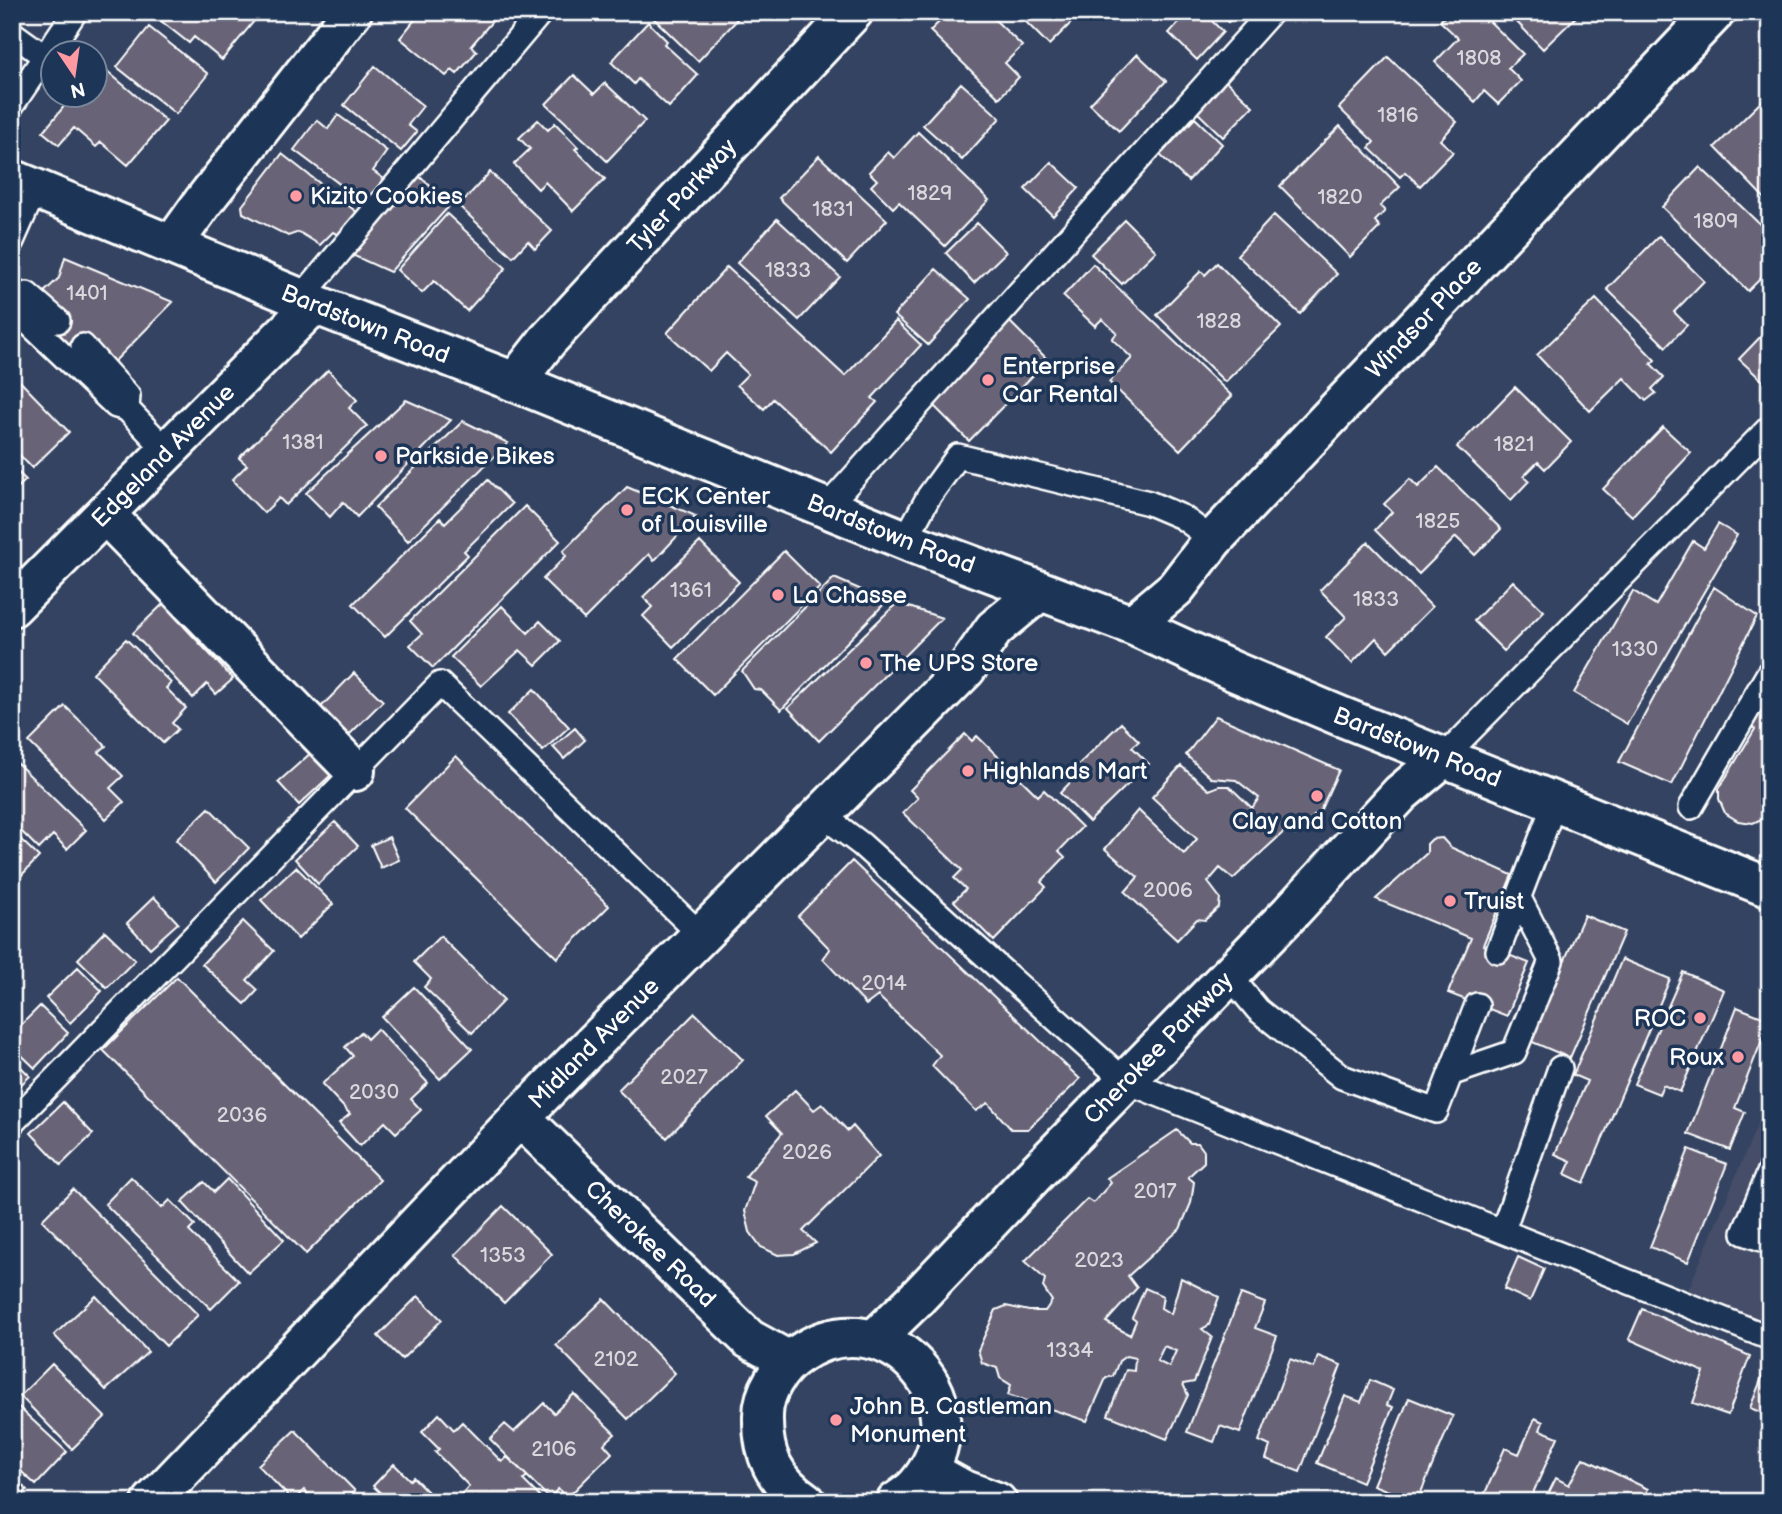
<svg xmlns="http://www.w3.org/2000/svg" width="1782" height="1514" font-family="'Balsamiq Sans',sans-serif">
	<rect width="100%" height="100%" fill="#344361"/>
	<filter id="ink" filterUnits="userSpaceOnUse"><feTurbulence type="fractalNoise" baseFrequency=".0143" numOctaves="2"/><feDisplacementMap in="SourceGraphic" scale="14" xChannelSelector="R" yChannelSelector="G"/><feConvolveMatrix kernelMatrix="1 2 1 2 8 2 1 2 1" color-interpolation-filters="sRGB"/></filter>
	<g filter="url(#ink)">
		<path fill="#444d68" d="M1770,1094V1329L1686,1295Z"/>
		<path fill="#696477" stroke="#fff" stroke-width="2" fill-rule="evenodd" d="M154,12H245L255,20L222,60L194,37L189,43L152,14Z
			M421,12H500L471,46L477,51L457,74L452,70L446,76L400,38Z
			M647,12H729L737,20L698,61Z
			M949,12H987L1022,46L1005,63L1019,77L999,98L930,31Z
			M1016,12H1082L1049,45Z
			M1188,12H1203L1223,32L1197,60L1169,33Z
			M1217,12H1237L1228,22Z
			M1449,12H1480L1523,54L1508,68L1521,81L1498,104L1484,91L1475,102L1435,62L1458,38L1440,21Z
			M1507,12H1581L1543,49Z
			M648,22L667,41L664,44L698,75L669,107L638,79L634,84L611,62Z
			M149,27L208,74L176,114L117,67Z
			M1137,54L1166,81L1119,131L1090,104Z
			M1388,57L1457,122L1440,140L1453,152L1420,186L1405,172L1400,177L1369,148L1374,142L1339,108Z
			M100,65L166,121L128,165L101,142L96,147L74,128L59,145L43,132L74,94H94V71Z
			M375,66L423,106L408,125L417,132L401,151L344,105Z
			M574,75L594,94L605,83L645,121L607,161L546,104Z
			M1226,81L1253,106L1223,137L1197,112Z
			M961,83L1000,118L962,160L923,125Z
			M1768,95L1770,97V204L1715,147Z
			M338,115L387,151L373,171L387,181L369,206L294,150L317,120L328,129Z
			M1195,118L1222,144L1188,181L1160,155Z
			M538,120L548,130L555,123L578,147L575,149L605,179L573,211L545,182L538,189L514,164L530,149L519,138Z
			M1340,126L1400,187L1380,206L1385,211L1375,221L1380,227L1350,257L1280,186Z
			M918,132L989,200L945,246L899,202L893,208L871,186L877,180L869,172L888,152L894,158Z
			M282,154L363,217L344,238L333,232L320,245L299,232L288,236L243,213L242,206Z
			M819,156L887,220L847,263L779,198Z
			M1051,162L1079,188L1053,216L1025,189Z
			M1700,167L1770,234V282L1763,276L1748,291L1662,207Z
			M412,170L451,204L390,272L343,251Z
			M490,172L552,231L535,249L528,241L513,257L459,206Z
			M447,214L506,268L467,311L434,281L422,293L397,270Z
			M1274,215L1337,274L1300,314L1237,255Z
			M777,219L840,277L799,320L737,263Z
			M1125,220L1156,251L1122,284L1091,254Z
			M977,223L1006,252L974,283L946,253Z
			M1659,236L1704,281L1674,312L1687,325L1666,347L1607,289Z
			M65,257L173,302L109,367L76,353L51,328L40,296L59,278Z
			M1217,263L1281,327L1225,382L1157,315L1201,271L1205,275Z
			M1093,264L1232,396L1180,450L1109,382L1132,358L1112,339L1117,333L1102,319L1095,326L1063,296Z
			M727,267L845,376L896,321L921,345L872,398L877,402L831,452L773,399L764,409L737,385L748,374L726,353L709,371L667,333Z
			M936,269L970,299L928,345L894,315Z
			M1596,299L1655,360L1651,364L1664,377L1652,389L1656,393L1646,401L1624,378L1590,411L1537,355Z
			M1006,318L1048,360L969,441L927,399Z
			M1768,329L1770,385L1768,386L1739,359Z
			M328,370L357,400L349,408L367,426L286,505L279,498L264,513L232,480L247,465L239,458Z
			M12,373L69,432L32,468L12,447Z
			M1515,387L1571,442L1545,469L1538,462L1524,476L1529,481L1511,500L1457,447Z
			M406,400L451,420L357,517L343,502L330,517L306,493Z
			M463,421L508,443L408,541L375,507Z
			M1663,427L1691,453L1632,516L1603,489Z
			M12,467L26,480L12,493Z
			M1438,467L1501,529L1475,555L1456,537L1419,574L1375,530L1392,512L1384,504L1410,479L1418,487Z
			M488,480L512,504L464,551L468,555L385,637L353,604L440,518L445,523Z
			M627,487L696,516L654,561L649,554L584,619L543,579L566,556L563,551Z
			M525,506L560,541L433,668L410,645L422,634L410,621Z
			M1718,524L1737,535L1627,724L1574,693L1633,591L1656,605L1693,541L1704,548Z
			M700,542L739,582L673,647L643,616L652,607L643,597Z
			M1368,542L1432,607L1388,651L1376,638L1352,663L1326,637L1346,617L1320,590Z
			M784,551L820,587L713,695L677,659Z
			M834,578L887,601L781,710L761,690L754,689L742,671Z
			M1513,581L1544,611L1504,651L1474,621Z
			M1714,587L1757,616L1672,785L1619,762Z
			M897,603L942,618L819,741L788,708Z
			M163,604L233,679L216,694L207,684L193,698L133,633Z
			M502,606L528,633L540,621L560,641L536,665L520,650L481,686L451,657Z
			M126,639L171,683L166,688L186,708L172,723L178,729L163,743L93,673Z
			M354,673L383,701L348,736L320,708Z
			M534,689L569,727L543,751L508,714Z
			M1770,693V811L1766,817L1753,823L1738,821L1725,813L1719,799V789L1755,729L1750,726Z
			M65,706L106,746L99,752L123,776L110,788L124,802L106,819L29,742Z
			M1216,716L1339,770L1321,809L1295,835L1287,829L1233,879L1220,868L1208,882L1220,898L1219,907L1205,920L1197,919L1177,940L1125,892L1138,877L1105,849L1138,810L1184,854L1197,839L1152,797L1181,766L1209,790L1219,786H1229L1252,808L1259,798L1236,780L1211,778L1186,755Z
			M1121,723L1139,741L1132,747L1149,764L1089,822L1060,793L1081,771L1077,766Z
			M575,728L585,740L564,759L553,747Z
			M965,734L972,741L977,736L1038,796L1044,790L1082,827L1059,851L1065,857L1041,882L1046,887L994,941L954,901L966,889L954,878L962,870L903,813L918,798L910,790Z
			M312,752L332,774L299,805L278,782Z
			M456,756L609,906L557,958L405,808Z
			M13,759L86,830L67,849L53,835L39,849L12,822Z
			M209,808L249,848L216,882L176,840Z
			M335,822L358,846L318,884L295,859Z
			M12,831L39,857L17,880L12,875Z
			M389,837L399,860L381,868L371,845Z
			M1442,838L1450,847L1512,875L1483,945L1529,963L1507,1016L1448,993L1471,938L1376,899L1427,853V844L1432,839Z
			M852,861L1080,1079L1028,1129H1011L988,1103L976,1111L932,1066L940,1055L878,996L866,1005L823,959L830,949L798,916Z
			M296,867L333,904L298,939L261,900Z
			M154,897L178,923L150,948L127,923Z
			M1584,915L1624,932L1570,1058L1530,1041Z
			M243,921L274,951L247,980L258,990L245,1004L202,964Z
			M105,931L135,960L107,988L78,959Z
			M440,936L504,1000L472,1033L424,987L431,979L414,962Z
			M1622,959L1670,979L1584,1183L1565,1174L1571,1161L1555,1154L1587,1081L1573,1075Z
			M78,967L102,991L70,1023L46,998Z
			M1683,972L1724,990L1680,1092L1663,1085L1659,1094L1634,1084Z
			M177,977L380,1180L306,1254L103,1050Z
			M414,987L472,1049L440,1079L382,1017Z
			M40,1006L68,1033L35,1068L12,1046V1034Z
			M1737,1007L1770,1020L1735,1108L1745,1112L1730,1150L1688,1134Z
			M695,1013L743,1060L667,1138L618,1090Z
			M377,1029L428,1083L411,1099L421,1110L396,1133L385,1122L360,1146L339,1123L350,1114L322,1084L353,1056L345,1047L361,1032L367,1039Z
			M12,1058L30,1076L12,1093Z
			M795,1090L814,1110L822,1104L848,1131L853,1126L879,1156L803,1231L816,1243L794,1254L778,1255L761,1247L750,1232L745,1211L755,1182L745,1177L782,1133L766,1116Z
			M63,1102L93,1134L61,1165L31,1133Z
			M1177,1130L1190,1143H1198L1204,1151V1162L1188,1177L1194,1182L1191,1203L1180,1229L1128,1276L1137,1288L1106,1322L1130,1335L1136,1321L1132,1318L1145,1288L1163,1296L1161,1308L1171,1314L1181,1278L1219,1297L1209,1325L1202,1329L1212,1337L1194,1382L1183,1384L1188,1395L1167,1439L1108,1415L1126,1370L1134,1371L1135,1358L1126,1356L1119,1361L1113,1376L1106,1378L1087,1421L1008,1395L1011,1385L1000,1378L997,1368L982,1363L978,1350L996,1310L1006,1306L1029,1311H1045L1052,1301L1043,1287L1045,1279L1025,1261L1087,1199L1093,1203L1111,1183L1107,1178ZM1164,1346L1176,1351L1169,1367L1157,1361Z
			M1689,1149L1727,1164L1688,1262L1650,1247Z
			M131,1177L162,1208L170,1200L195,1225L189,1231L239,1281L211,1309L105,1204Z
			M227,1179L284,1240L248,1273L182,1202L204,1182L214,1192Z
			M73,1189L198,1315L166,1346L42,1220Z
			M503,1206L552,1254L504,1303L455,1255Z
			M1518,1257L1544,1269L1530,1301L1504,1289Z
			M1241,1294L1265,1303L1255,1328L1277,1336L1240,1433L1220,1426L1214,1442L1187,1432Z
			M96,1296L148,1352L106,1390L54,1335Z
			M418,1296L442,1320L402,1359L378,1336Z
			M604,1299L675,1373L628,1419L556,1345Z
			M1642,1309L1750,1356L1728,1415L1693,1403L1704,1372L1629,1339Z
			M1318,1356L1341,1365L1300,1472L1266,1459L1270,1446L1259,1441L1290,1359L1314,1368Z
			M1768,1362L1770,1363V1416L1750,1408Z
			M52,1364L105,1417L72,1449L20,1396Z
			M1370,1380L1393,1390L1387,1405L1393,1407L1362,1482L1317,1463L1345,1396L1361,1402Z
			M574,1394L615,1434L604,1444L612,1453L567,1498L558,1489L549,1498L490,1439L505,1424L514,1432L544,1403L554,1413Z
			M1409,1398L1453,1416L1417,1502L1373,1485Z
			M12,1401L67,1452L36,1485L12,1463Z
			M439,1414L454,1430L462,1422L502,1462L507,1457L527,1476L523,1480L545,1502H454L469,1486L435,1452L439,1449L422,1432Z
			M1535,1418L1543,1422L1540,1430L1558,1437L1529,1502H1481L1505,1448L1519,1454Z
			M295,1430L355,1491L343,1502H316L304,1490L293,1501L258,1465Z
			M1583,1458L1648,1489L1641,1502H1544L1556,1478L1569,1485Z
			M394,1464L410,1480L413,1477L438,1502H384L387,1499L373,1486Z
			M12,1475L27,1490L16,1502H12Z"/>
		<g fill="none" stroke-linecap="round" stroke-linejoin="round">
			<g stroke="#fff" stroke-width="28">
				<path id="lane" d="M12,33L44,56
					M12,105L75,12
					M12,241L35,189
					M12,298L27,294L58,321
					M301,298L541,12
					M12,307L116,406L127,409L167,451
					M83,346L128,396L127,409
					M826,508L1271,12
					M905,540L929,496L958,456L1149,503L1182,517L1213,540
					M1443,758L1770,427
					M1691,807L1770,671
					M821,814L861,844L1125,1081L1770,1338
					M1498,951L1555,802
					M1229,975L1258,1010L1342,1077L1436,1111L1477,1005
					M1453,1073L1514,1052L1551,961L1519,898
					M12,1123L440,684L701,935
					M1770,1171L1744,1233L1770,1242
					M1503,1230L1560,1068"/>
			</g>
			<g stroke="#fff" stroke-width="44">
				<g id="street">
					<path d="M173,244L203,202L352,12"/>
					<path id="s1" d="M515,382L547,341L853,12"/>
					<path d="M105,514L355,771"/>
					<path id="s2" d="M12,607L314,304"/>
					<path id="s3" d="M1132,625L1176,588L1213,540L1715,12"/>
					<path id="s4" d="M520,1117L749,1339L789,1361"/>
					<path d="M928,1470L962,1489L997,1502"/>
					<path id="s5" d="M152,1502L520,1117L966,669L994,629L1040,591"/>
				</g>
			</g>
			<g stroke="#fff" stroke-width="44">
				<g id="primary">
					<path id="s6" d="M12,179L314,304L515,382L920,546L1132,625L1233,671L1340,716L1770,888"/>
					<path id="s7" d="M875,1339L914,1301L1034,1175L1290,913L1401,793L1443,758"/>
					<path d="M806,1502C774,1480 762,1455 763,1416C763,1392 779,1367 799,1354C887,1294 987,1405 917,1485C911,1492 903,1497 896,1502"/>
				</g>
			</g>
			<use href="#lane" stroke="#1d3557" stroke-width="23"/>
			<use href="#street" stroke="#1d3557" stroke-width="38"/>
			<use href="#primary" stroke="#1d3557" stroke-width="38"/>
		</g>
	</g>
	<g fill="#ff9aa2" stroke="#1d3557" stroke-width="2.5">
		<circle cx="296" cy="196" r="7"/>
		<circle cx="988" cy="380" r="7"/>
		<circle cx="381" cy="456" r="7"/>
		<circle cx="627" cy="510" r="7"/>
		<circle cx="778" cy="595" r="7"/>
		<circle cx="866" cy="663" r="7"/>
		<circle cx="968" cy="771" r="7"/>
		<circle cx="1317" cy="796" r="7"/>
		<circle cx="1450" cy="901" r="7"/>
		<circle cx="1700" cy="1018" r="7"/>
		<circle cx="1738" cy="1057" r="7"/>
		<circle cx="836" cy="1420" r="7"/>
	</g>
	<g text-anchor="middle" stroke-width="7" stroke-linejoin="round" paint-order="stroke">
		<g font-size="21" fill="#dad8dd">
			<text x="1479" y="65">1808</text>
			<text x="1398" y="122">1816</text>
			<text x="930" y="200">1829</text>
			<text x="1340" y="204">1820</text>
			<text x="833" y="216">1831</text>
			<text x="1716" y="228">1809</text>
			<text x="788" y="277">1833</text>
			<text x="87" y="300">1401</text>
			<text x="1219" y="328">1828</text>
			<text x="303" y="449">1381</text>
			<text x="1514" y="451">1821</text>
			<text x="1438" y="528">1825</text>
			<text x="691" y="597">1361</text>
			<text x="1376" y="606">1833</text>
			<text x="1635" y="656">1330</text>
			<text x="1168" y="897">2006</text>
			<text x="884" y="990">2014</text>
			<text x="684" y="1084">2027</text>
			<text x="374" y="1099">2030</text>
			<text x="242" y="1122">2036</text>
			<text x="807" y="1159">2026</text>
			<text x="1155" y="1198">2017</text>
			<text x="503" y="1262">1353</text>
			<text x="1099" y="1267">2023</text>
			<text x="1070" y="1357">1334</text>
			<text x="616" y="1366">2102</text>
			<text x="554" y="1456">2106</text>
		</g>
		<g font-size="24" fill="#fff" stroke="#1d3557" text-anchor="start">
			<text x="310" y="204">Kizito Cookies</text>
			<text x="1002" y="374">Enterprise<tspan x="1002" dy="28">Car Rental</tspan></text>
			<text x="395" y="464">Parkside Bikes</text>
			<text x="641" y="504">ECK Center<tspan x="641" dy="28">of Louisville</tspan></text>
			<text x="792" y="603">La Chasse</text>
			<text x="880" y="671">The UPS Store</text>
			<text x="982" y="779">Highlands Mart</text>
			<text x="1317" y="829" text-anchor="middle">Clay and Cotton</text>
			<text x="1464" y="909">Truist</text>
			<text x="1686" y="1026" text-anchor="end">ROC</text>
			<text x="1724" y="1065" text-anchor="end">Roux</text>
			<text x="850" y="1414">John B. Castleman<tspan x="850" dy="28">Monument</tspan></text>
		</g>
		<g font-size="24" fill="#fff" stroke="#1d3557">
			<text dy="8" stroke="none"><textPath href="#s1" startOffset="250">Tyler Parkway</textPath></text>
			<text dy="8" stroke="none"><textPath href="#s3" startOffset="424">Windsor Place</textPath></text>
			<text dy="8" stroke="none"><textPath href="#s6" startOffset="382">Bardstown Road</textPath></text>
			<text dy="8" stroke="none"><textPath href="#s2" startOffset="214">Edgeland Avenue</textPath></text>
			<text dy="8" stroke="none"><textPath href="#s6" startOffset="948">Bardstown Road</textPath></text>
			<text dy="8" stroke="none"><textPath href="#s6" startOffset="1516">Bardstown Road</textPath></text>
			<text dy="8" stroke="none"><textPath href="#s5" startOffset="637">Midland Avenue</textPath></text>
			<text dy="8" stroke="none"><textPath href="#s7" startOffset="406">Cherokee Parkway</textPath></text>
			<text dy="8" stroke="none"><textPath href="#s4" startOffset="182">Cherokee Road</textPath></text>
		</g>
	</g>
	<rect width="1782" height="1514" fill="none" stroke="#1d3557" stroke-width="42"/>
	<rect x="21" y="21" width="1740" height="1472" fill="none" stroke="#fff" stroke-width="2.5" filter="url(#ink)"/>
	<g transform="translate(74 74) rotate(167)"><circle r="33" fill="#1d3557" stroke="#77869a" stroke-width="2"/>
	<path d="M0-5L12 26L0 18L-12 26Z" fill="#ff9aa2"/>
	<text y="-10" font-size="19" font-weight="bold" text-anchor="middle" fill="#ffffff">N</text>
	</g>
</svg>
